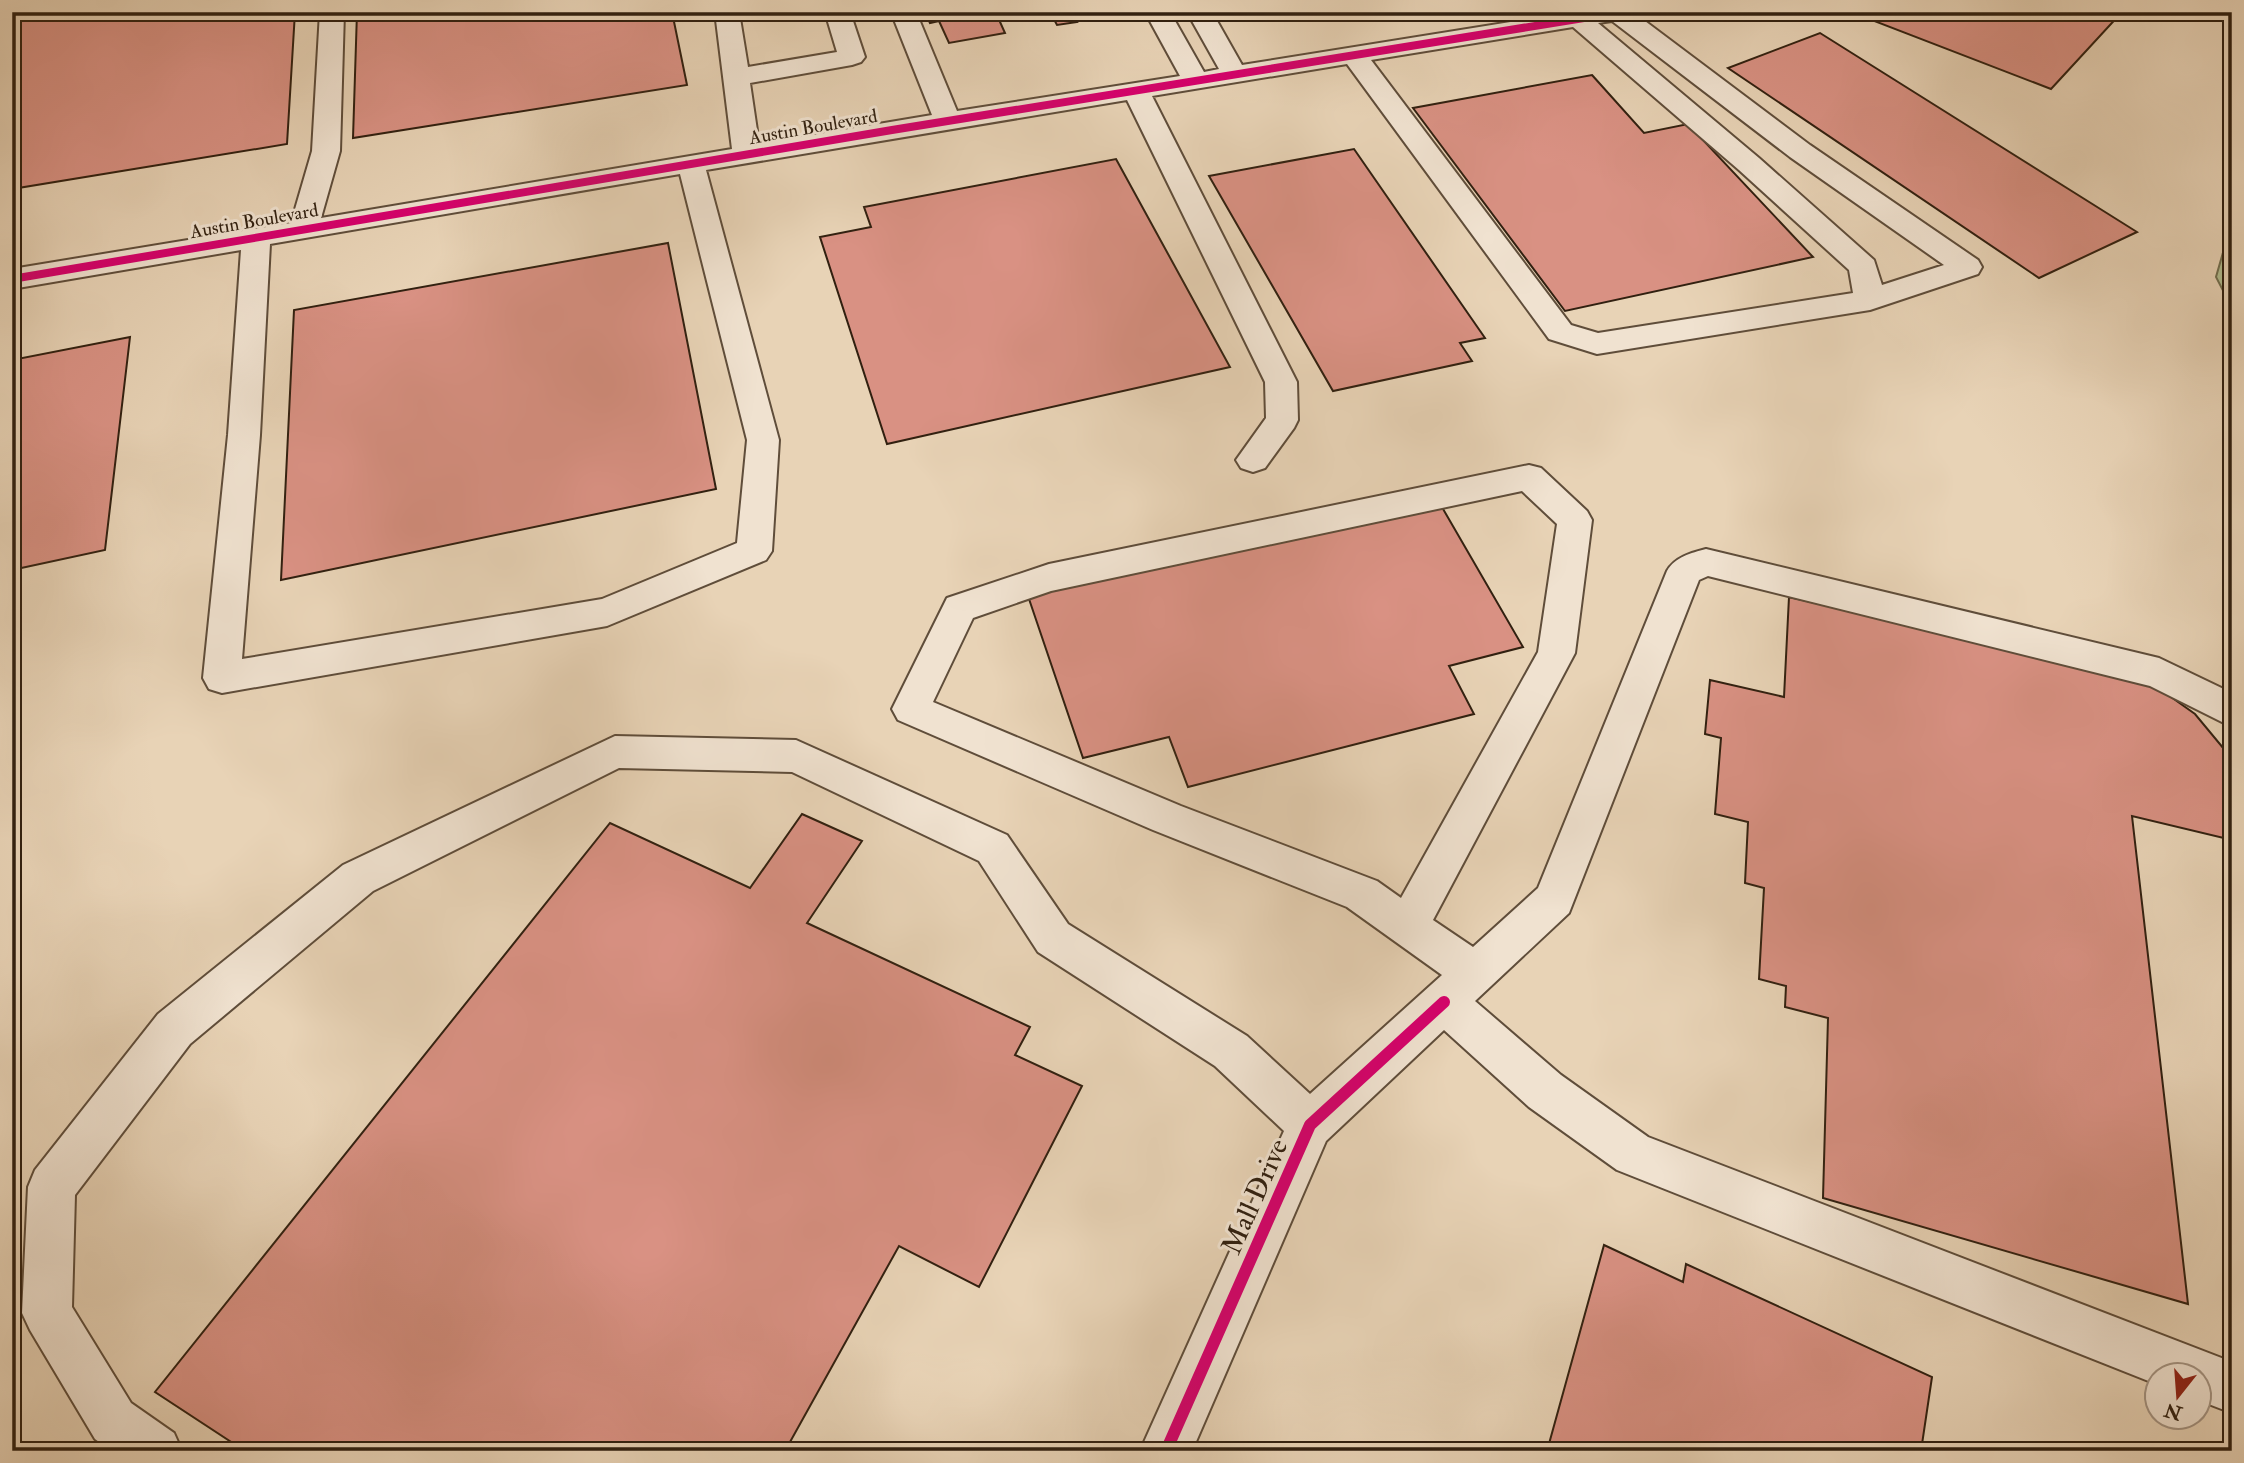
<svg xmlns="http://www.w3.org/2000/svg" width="2244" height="1463" font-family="'IM FELL Double Pica',serif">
	<rect width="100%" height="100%" fill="#e8d3b6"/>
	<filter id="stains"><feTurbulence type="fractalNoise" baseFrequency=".00286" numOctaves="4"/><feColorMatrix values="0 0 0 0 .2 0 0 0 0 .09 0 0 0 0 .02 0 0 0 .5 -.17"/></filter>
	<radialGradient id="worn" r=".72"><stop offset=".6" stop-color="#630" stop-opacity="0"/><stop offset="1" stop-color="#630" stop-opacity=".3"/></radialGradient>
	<path fill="#b2be91" stroke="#726f50" stroke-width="2" d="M2232,221V308L2216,277Z"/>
	<path fill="#d99183" stroke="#312010" stroke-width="2" d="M19,12H295L287,144L12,189V39Z
		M357,12H672L687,85L353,138Z
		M925,12H1003L996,13L1005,33L949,43L939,21L930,23Z
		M1050,12H1116L1075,19L1077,22L1057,25Z
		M1877,12H2122L2051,89L1869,19Z
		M1820,33L2137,232L2039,278L1728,68Z
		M1592,75L1644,133L1688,124L1813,257L1565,311L1413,108Z
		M1354,149L1485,338L1460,343L1472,361L1333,391L1209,176Z
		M1116,159L1230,367L887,444L820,237L871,227L864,207Z
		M668,243L716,489L281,580L294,310Z
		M130,337L105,550L12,570V360Z
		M1439,502L1523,647L1449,666L1474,714L1188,787L1169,737L1083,758L1028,596Z
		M1789,597L2126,673L2164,692L2195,714L2224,749L2232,795V840L2132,816L2188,1304L1823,1198L1828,1018L1785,1007L1786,986L1759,979L1764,888L1745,883L1748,822L1715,814L1721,738L1705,734L1710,680L1784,697Z
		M802,814L862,841L807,923L1030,1027L1015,1055L1082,1086L979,1287L899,1246L785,1451H245L155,1392L610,823L750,888Z
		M1604,1245L1683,1282L1686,1264L1932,1377L1921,1451H1547Z"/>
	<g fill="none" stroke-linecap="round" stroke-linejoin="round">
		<g stroke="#5f4d3a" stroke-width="4">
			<path id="minor" d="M320,12H344L340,151L321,218L732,149L715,12H739L748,67L837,52L825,12H850L865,57L861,62L852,65L750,83L759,144L932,115L891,12H916L957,111L1180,76L1145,12H1170L1204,72L1219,69L1187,12H1212L1242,65L1573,12H1633L1810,145L1978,260L1982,267L1978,274L1870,310L1597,354L1549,339L1347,64L1152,96L1297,382L1298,420L1294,428L1265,468L1253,472L1241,468L1236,460L1266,418L1265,382L1127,100L706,170L779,440L772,551L766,560L607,626L222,693L209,689L203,678L228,435L241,250L12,289V269L291,223L312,151ZM1612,21L1790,157L1944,265L1882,285L1874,260L1759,158L1598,23ZM1573,27L1739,170L1849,270L1853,293L1598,333L1571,325L1371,60ZM680,174L747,440L737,543L602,599L242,659L260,435L270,244Z
				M1529,465L1541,468L1587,511L1592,520L1575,653L1433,920L1473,947L1538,888L1667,571C1675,557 1691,553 1706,549L2159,658L2232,693V727L2150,686L1708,576L1699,580L1569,913L1475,1001L1561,1075L1648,1137L2232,1362V1413L2198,1400V1376H2156V1384L1617,1170L1529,1107L1444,1030L1326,1141L1192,1451H1140L1284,1131L1215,1066L1038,952L979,861L792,772L619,768L373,891L190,1044L75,1195L72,1307L131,1403L174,1433L182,1451H111L95,1439L30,1330L22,1313L28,1187L35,1170L158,1014L343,865L615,736L796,740L1007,835L1068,924L1247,1036L1310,1094L1442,975L1347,907L1153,830L898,720L892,709L947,598L1049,564ZM1522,491L1557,524L1538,652L1401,898L1377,881L1181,806L933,702L973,618L1051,591Z"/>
		</g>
		<use href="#minor" fill="#f0e2d0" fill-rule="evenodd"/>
		<g stroke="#f0e2d0" stroke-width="11">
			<path id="cycleway-far1" d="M12,279L892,130L1621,12"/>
		</g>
		<g stroke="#f0e2d0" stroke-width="17">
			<path id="cycleway" d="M1166,1451L1310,1125L1444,1002"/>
		</g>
		<use href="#cycleway-far1" stroke="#d6006c" stroke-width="8"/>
		<use href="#cycleway" stroke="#d6006c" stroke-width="12"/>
	</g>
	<g text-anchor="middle" stroke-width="6" stroke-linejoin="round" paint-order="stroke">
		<g font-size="19" fill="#312010" stroke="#f0e2d0">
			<text transform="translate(813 126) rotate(-10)" y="7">Austin Boulevard</text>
			<text transform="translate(254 220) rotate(-10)" y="7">Austin Boulevard</text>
		</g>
		<g font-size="28" fill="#312010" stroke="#f0e2d0">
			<text transform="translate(1254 1196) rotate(-66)" y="10">Mall Drive</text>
		</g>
	</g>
	<rect width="2244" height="1463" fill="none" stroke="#e8d3b6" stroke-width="42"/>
	<rect x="14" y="14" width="2216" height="1435" fill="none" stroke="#312010" stroke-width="3.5"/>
	<rect x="21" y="21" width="2202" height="1421" fill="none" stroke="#312010" stroke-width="2"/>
	<g transform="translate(2178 1396) rotate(197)"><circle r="33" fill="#f0e2d0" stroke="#a49483" stroke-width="2"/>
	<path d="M0-5L12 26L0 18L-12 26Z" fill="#8f2418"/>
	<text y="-10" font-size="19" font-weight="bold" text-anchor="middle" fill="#312010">N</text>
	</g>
	<rect width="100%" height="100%" filter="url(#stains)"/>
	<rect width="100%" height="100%" fill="url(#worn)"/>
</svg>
